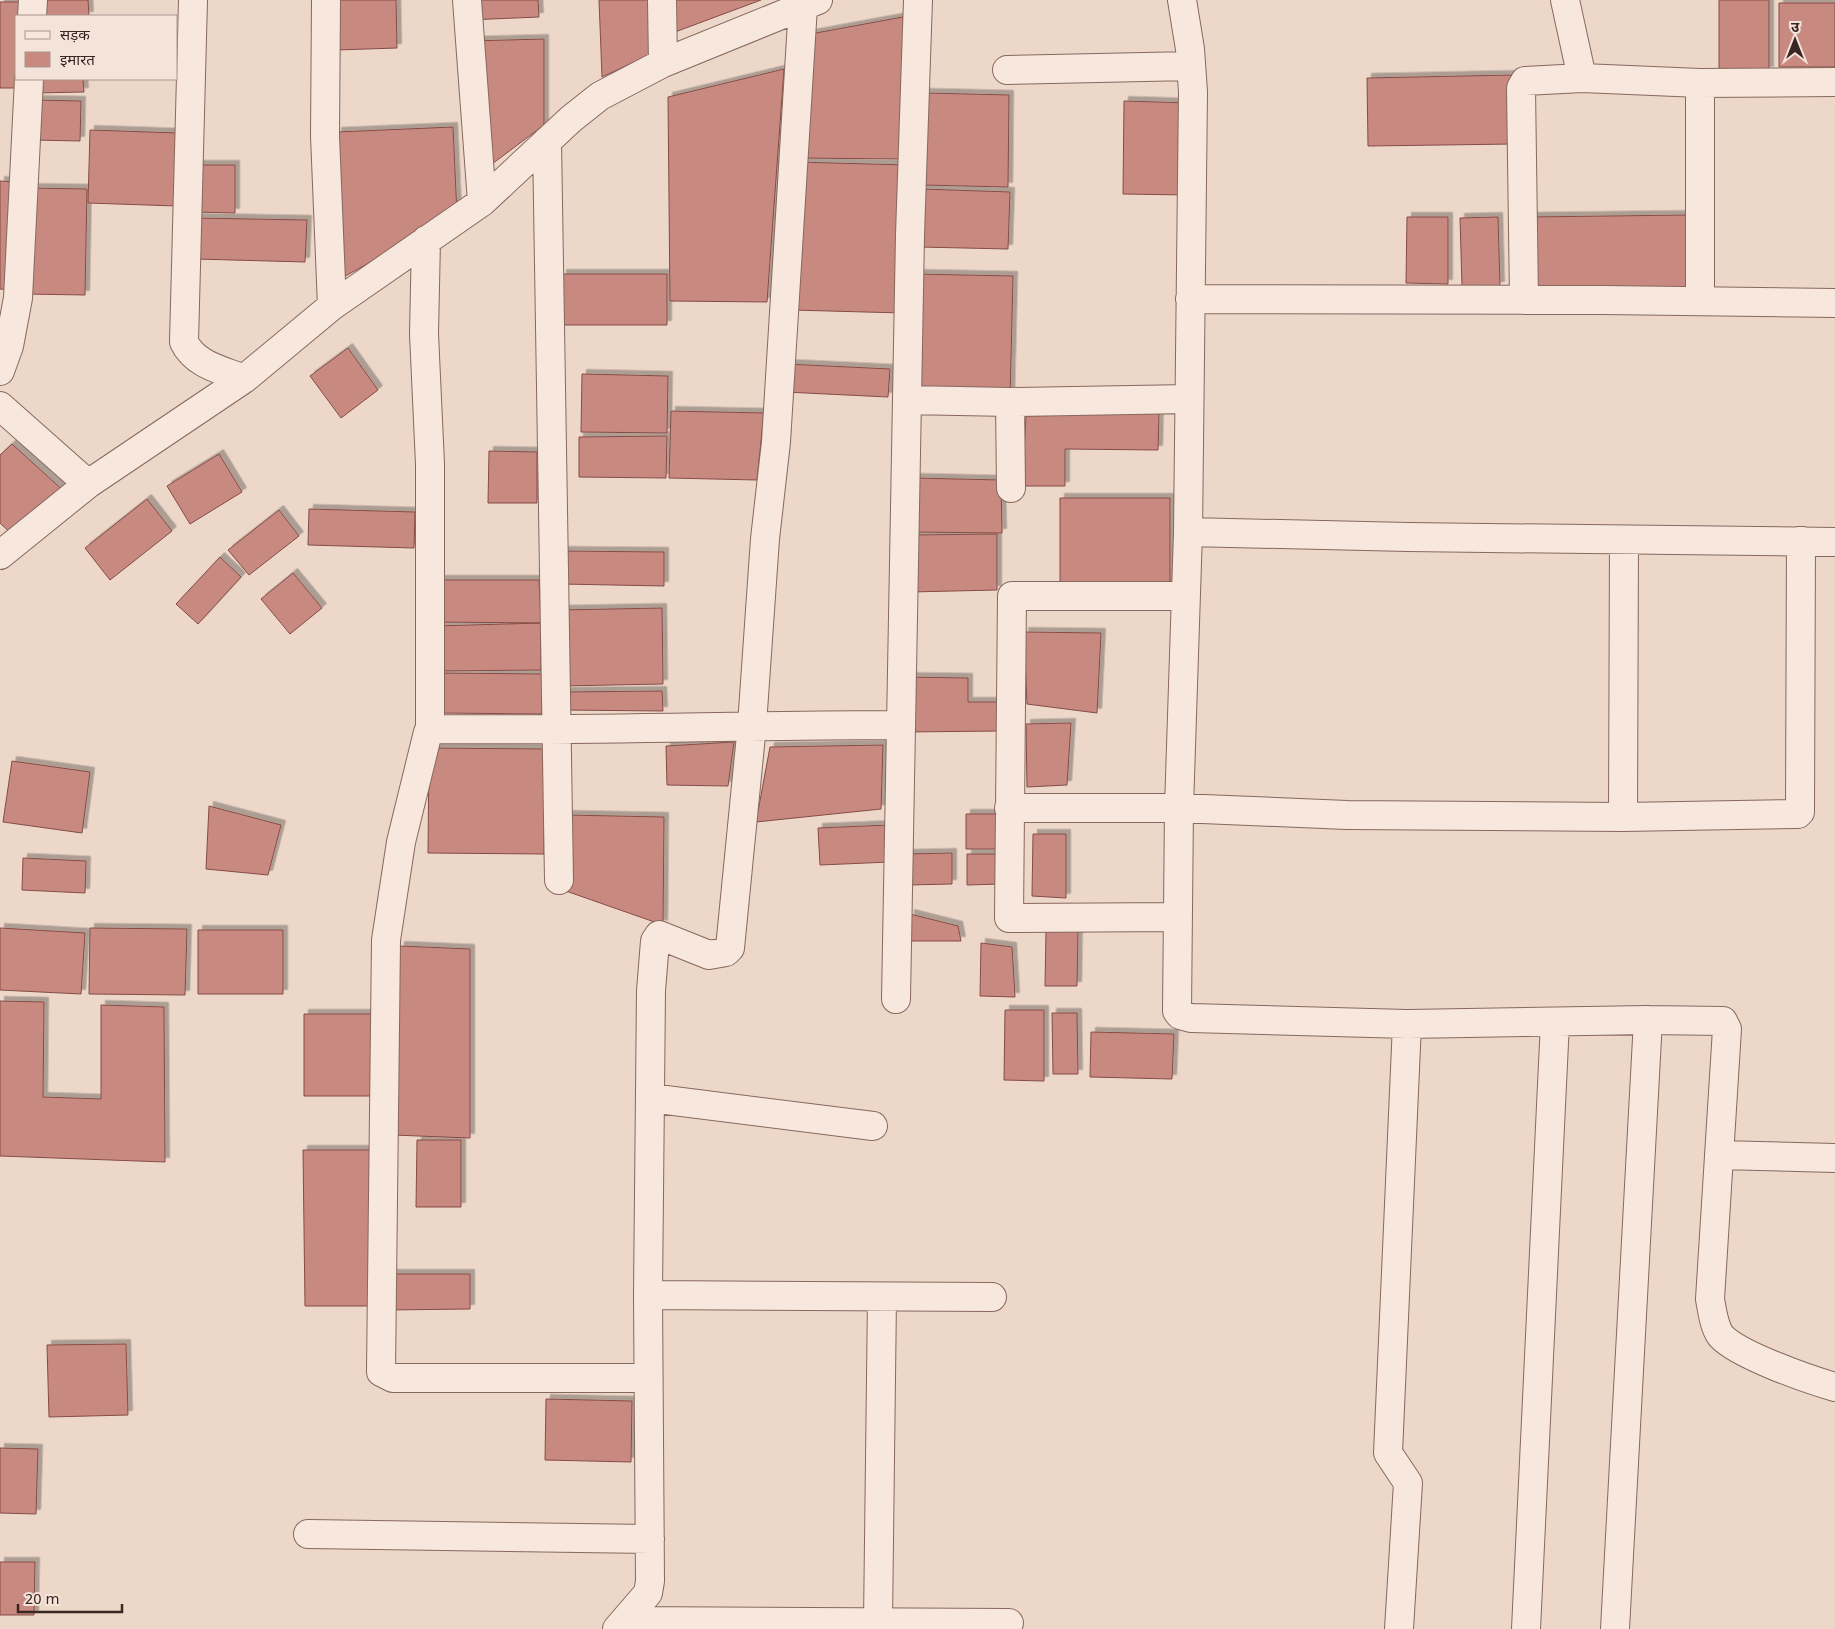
<svg xmlns="http://www.w3.org/2000/svg" width="1835" height="1629" font-family="Georgia,'Noto Sans Devanagari',serif">
	<defs>
		<filter id="shadow"><feDropShadow dx="4.5" dy="-4.5" stdDeviation="0" flood-color="#0004"/></filter>
	</defs>
	<rect width="100%" height="100%" fill="#ecd7c9"/>
	<path fill="#c88981" stroke="#854c46" filter="url(#shadow)" d="M36,0H88L89,16H36Z
		M335,0H396L397,48L336,50Z
		M468,0H538L539,17L468,20Z
		M599,0H657L658,51L602,77Z
		M675,0H761L675,32Z
		M1719,0H1769V71L1719,70Z
		M0,2H27V16H16V79L27,88H0Z
		M1779,3H1835V67H1779Z
		M908,16L904,159L797,158L805,35Z
		M544,39V125L472,179L470,41Z
		M784,69L767,302L670,301L668,97Z
		M1513,75L1514,144L1368,146L1367,78Z
		M36,79H83L84,92L36,93Z
		M925,93L1009,95L1008,187L923,185Z
		M34,100L81,101L80,141L33,140Z
		M1124,101L1189,103L1187,195L1123,194Z
		M453,127L457,214L340,279L337,132Z
		M90,130L178,133L176,206L88,203Z
		M796,162L906,165L902,313L792,310Z
		M197,165H235V213L196,212Z
		M0,181L15,182L12,290L0,289Z
		M27,188L87,189L85,295L25,294Z
		M922,189L1010,192L1008,249L920,247Z
		M1689,215V287L1529,288V217Z
		M1407,217H1448V284L1406,283Z
		M1498,217L1500,286L1462,287L1460,218Z
		M195,218L307,220L305,262L196,259Z
		M562,274H667V325H562Z
		M914,274L1013,276L1010,399L912,397Z
		M348,348L378,390L341,418L310,376Z
		M786,364L890,369L888,397L785,392Z
		M582,374L668,376L667,433L581,432Z
		M671,411L764,413L757,480L669,478Z
		M1159,412L1158,450L1065,449V486H1022L1026,416Z
		M667,436L666,478L579,477V437Z
		M12,444L67,494L15,537L0,523V455Z
		M489,451L537,452V503H488Z
		M219,454L242,492L190,524L167,486Z
		M914,478L1001,480L1002,533L913,532Z
		M1060,498H1170V591H1060Z
		M147,499L172,531L110,580L85,548Z
		M309,509L415,512L414,548L308,545Z
		M279,510L299,536L249,575L228,550Z
		M997,534V590L910,592L909,535Z
		M561,551L664,552V586L561,584Z
		M220,557L241,577L198,624L176,604Z
		M293,573L322,608L290,634L261,599Z
		M435,580H539L541,623L434,622Z
		M662,608L663,684L561,686L560,610Z
		M541,623V670L436,671V626Z
		M1024,632L1101,633L1097,713L1027,704Z
		M436,673L543,674L542,714L438,713Z
		M904,677L968,678V702H1001V731L903,732Z
		M662,691L663,711L563,710V692Z
		M1071,723L1067,785L1027,787L1026,724Z
		M734,742L728,786L667,785L666,746Z
		M883,745L881,809L756,822L770,747Z
		M429,748L545,749L544,854L428,853Z
		M12,761L90,772L82,833L3,822Z
		M209,806L281,825L268,875L206,869Z
		M966,814H1001V849H966Z
		M566,815L664,817L663,925L566,891Z
		M889,825L890,862L820,865L818,828Z
		M1033,834H1066V898L1032,896Z
		M952,853V884L908,885V854Z
		M967,854H1000L1001,884L967,885Z
		M23,858L86,861L85,893L22,890Z
		M910,914L958,926L961,941H910Z
		M0,928L85,933L81,994L0,990Z
		M90,928L187,929L185,995L89,994Z
		M198,930H283V994H198Z
		M1046,931H1078L1077,986H1045Z
		M981,943L1012,947L1015,997L980,996Z
		M400,946L470,949V1138L393,1135Z
		M0,1001L44,1002L43,1097L101,1099V1005L164,1007L165,1162L0,1156Z
		M1005,1010H1044V1081L1004,1080Z
		M1052,1013H1077L1078,1074H1053Z
		M304,1014H378V1096H304Z
		M1091,1032L1174,1034L1172,1079L1090,1077Z
		M417,1140H461V1207H416Z
		M303,1150H376L378,1306H305Z
		M387,1274H470V1309L387,1310Z
		M126,1344L128,1415L49,1417L47,1345Z
		M546,1399L632,1401L631,1462L545,1460Z
		M0,1448L38,1449L36,1514L0,1513Z
		M0,1562H35L34,1615H0Z"/>
	<g fill="none" stroke-linecap="round" stroke-linejoin="round">
		<g stroke="#87685e" stroke-width="30">
			<path id="minor" d="M193,0L184,342C195,365 222,370 244,379
				M326,0L325,136L332,306
				M467,0L482,202
				M662,0L663,63
				M1182,0L1190,49L1193,92L1188,532L1179,808L1177,1011L1180,1015L1191,1018L1407,1024L1648,1020L1723,1021L1727,1029L1710,1299C1712,1310 1714,1327 1721,1336C1738,1355 1810,1380 1835,1387
				M1565,0L1582,78
				M32,16L33,0
				M1007,70L1191,66
				M1700,83V300
				M547,141L559,880
				M426,240L424,334L430,464V731
				M1190,299L1603,300L1835,303
				M1524,300L1521,88L1525,81L1582,78L1700,83L1835,82
				M0,371L9,346L18,298L29,79
				M907,400L1010,402L1189,399
				M1010,402L1011,488
				M0,406L88,484
				M1188,532L1408,537L1835,542
				M0,555L88,484L244,379L332,306L482,202L571,119L600,96L663,63L818,0
				M1009,808H1179L1347,815L1623,817L1798,814L1800,812L1801,541
				M1623,817L1624,540
				M1177,917L1009,918L1012,596H1186
				M896,999L910,235L918,0
				M650,1098L873,1126
				M1719,1155L1835,1158
				M648,1295L992,1297
				M648,1378H393L381,1372L386,940L401,842L428,732L436,729C591,731 745,725 899,725
				M308,1534L650,1539
				M624,1621L1009,1623
				M878,1622L882,1297
				M617,1629L648,1593L650,1581L648,1295L651,991L655,941L659,935L709,955L726,952L730,948L752,725L765,539L776,442L803,6
				M1399,1629L1408,1483L1388,1453L1407,1024
				M1526,1629L1555,1022
				M1615,1629L1648,1020"/>
		</g>
		<use href="#minor" stroke="#f7e7dc" stroke-width="28"/>
	</g>
	<rect x="15" y="15" width="162" height="65" fill="#f4e3d8" stroke="#a9978f"/>
	<rect x="25" y="31" width="25" height="8" fill="#f7e7dc" stroke="#a9978f"/>
	<text x="60" y="40" font-size="15" fill="#392521">सड़क</text>
	<rect x="25" y="52" width="25" height="15" fill="#c88981" stroke="#a9978f"/>
	<text x="60" y="65" font-size="15" fill="#392521">इमारत</text>
	<g transform="translate(1795 40)" stroke="#f4e3d8" stroke-width="4" paint-order="stroke">
	<path d="M0-4L9 19L0 12L-9 19Z" fill="#392521"/>
	<text y="-8" font-size="14" font-weight="bold" text-anchor="middle" fill="#392521">उ</text>
	</g>
	<path d="M18 1604v8h104v-8" fill="none" stroke="#392521" stroke-width="2.5"/>
	<text x="25" y="1604" font-size="15" fill="#392521" stroke="#f4e3d8" stroke-width="4" paint-order="stroke">20 m</text>
</svg>
